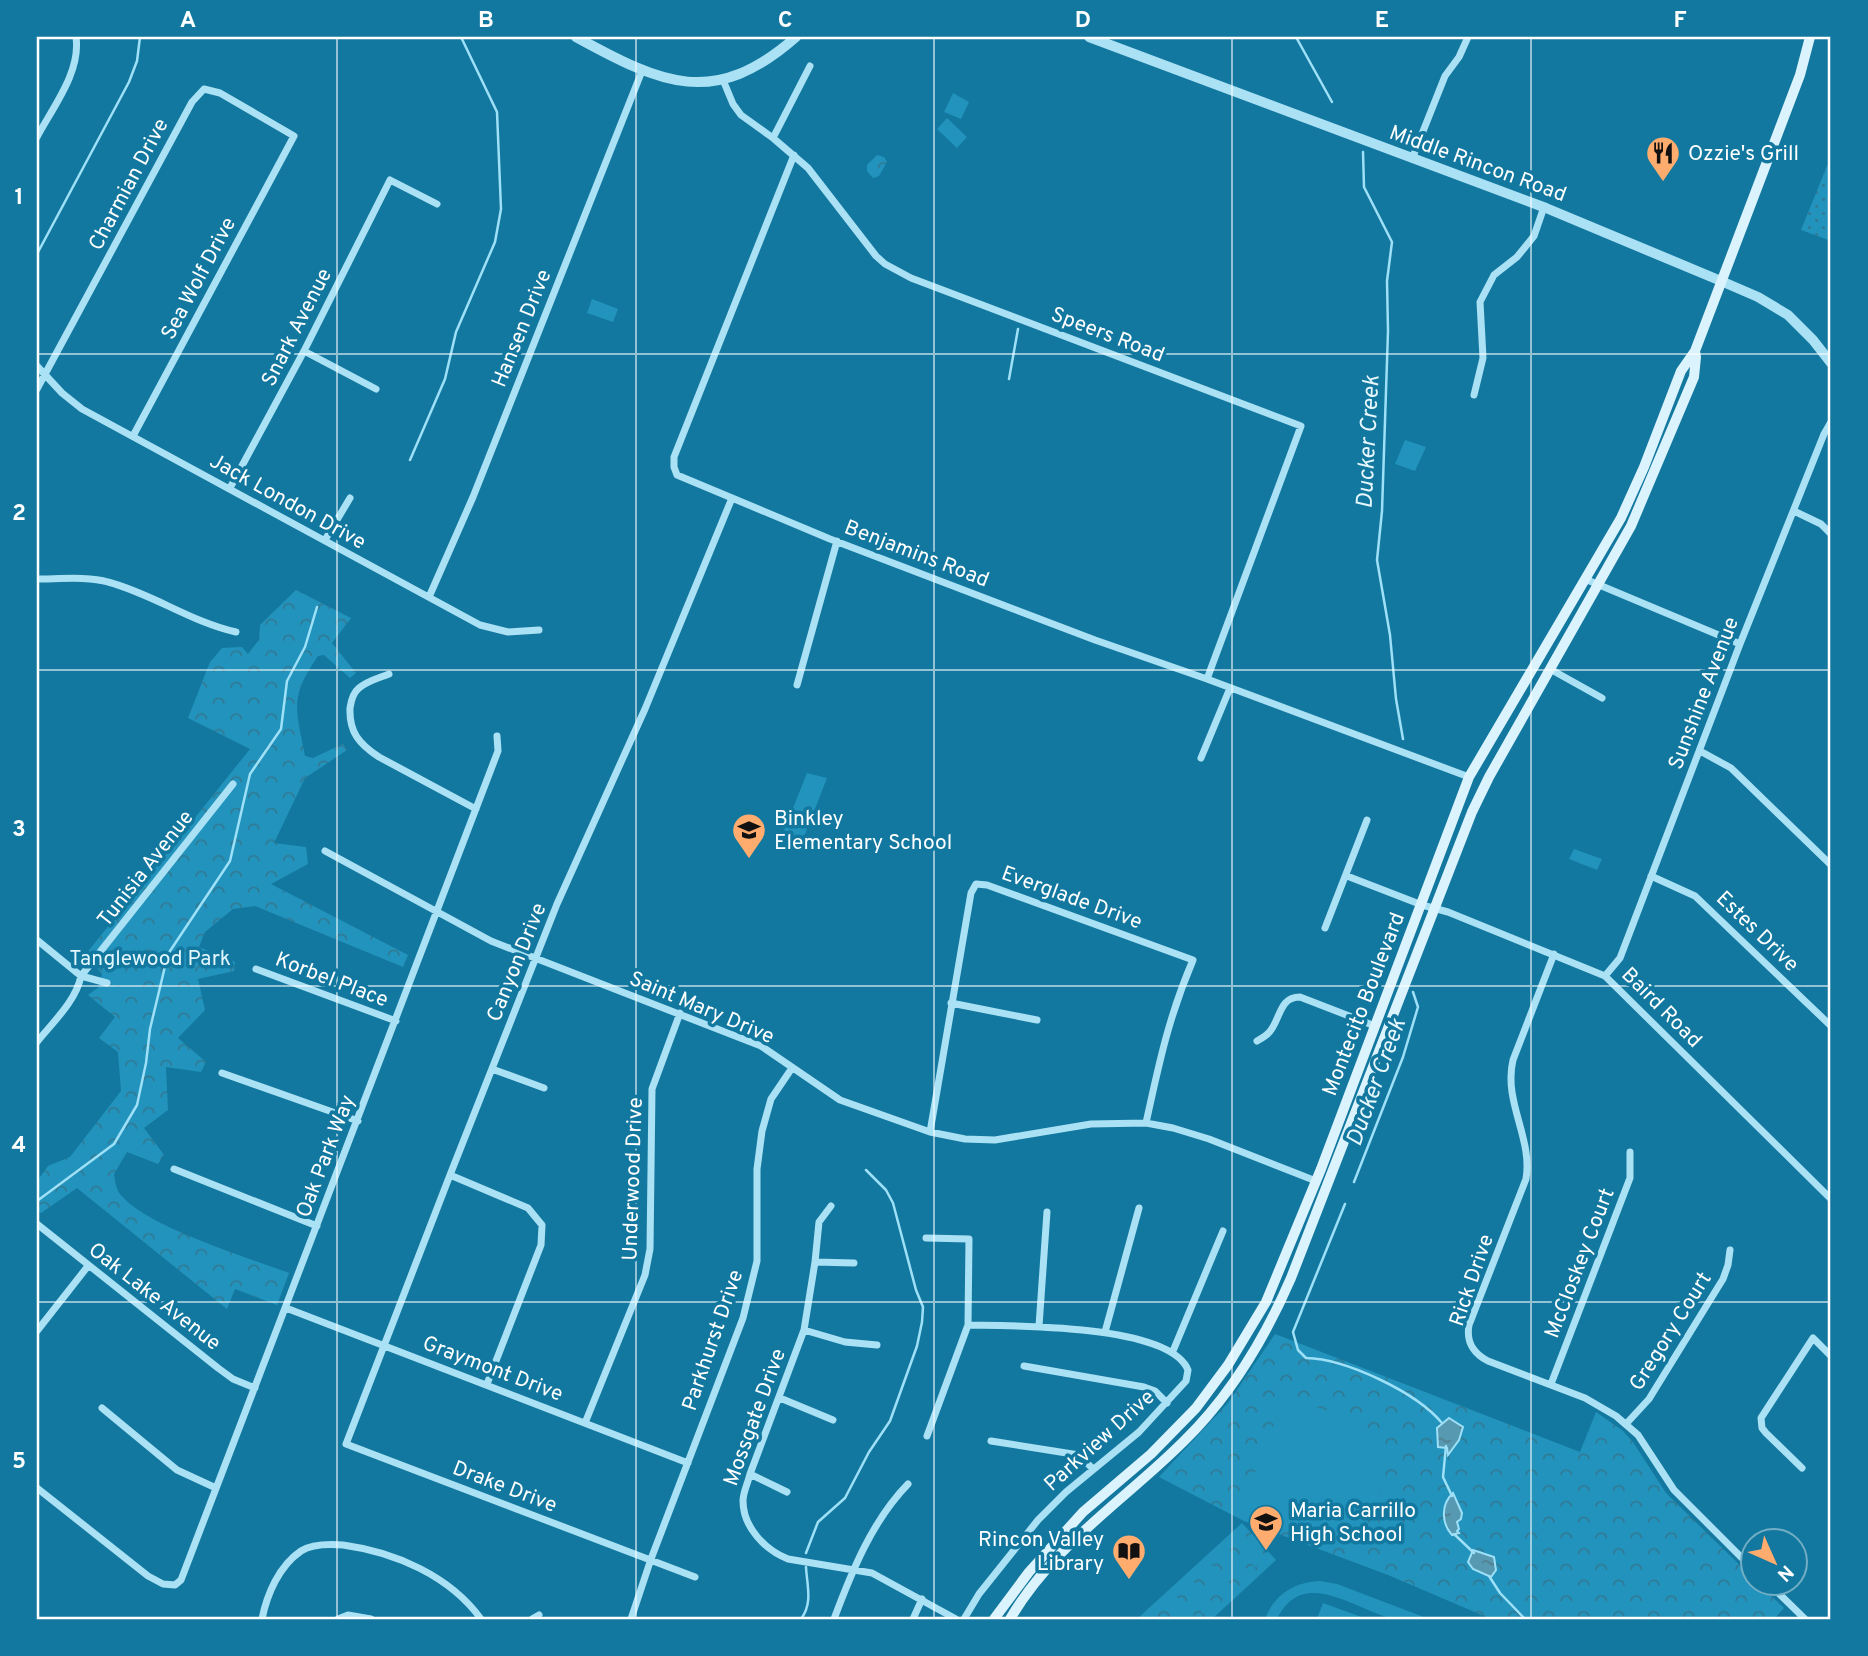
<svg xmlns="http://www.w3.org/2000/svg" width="1868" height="1656" font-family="Overpass,sans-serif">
	<defs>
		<pattern id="grass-dots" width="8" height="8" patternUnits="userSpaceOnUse" patternTransform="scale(1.75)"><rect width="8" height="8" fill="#2293bc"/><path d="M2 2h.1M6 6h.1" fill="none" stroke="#317a95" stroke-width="1.8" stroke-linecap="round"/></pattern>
		<pattern id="forest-crowns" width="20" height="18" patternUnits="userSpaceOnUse" patternTransform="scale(1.75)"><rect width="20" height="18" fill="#2293bc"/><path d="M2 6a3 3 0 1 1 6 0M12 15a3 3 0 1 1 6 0" fill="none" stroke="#317a95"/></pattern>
		<pattern id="water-ripples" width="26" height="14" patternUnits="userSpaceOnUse" patternTransform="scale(1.75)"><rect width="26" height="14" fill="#5699b1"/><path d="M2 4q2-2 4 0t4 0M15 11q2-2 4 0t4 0" fill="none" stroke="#527e8e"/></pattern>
	</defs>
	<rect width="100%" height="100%" fill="#13789f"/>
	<path fill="url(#grass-dots)" d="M1831,156V241L1801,230Z"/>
	<path fill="url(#forest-crowns)" d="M877,155L884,157L887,162L879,176L873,178L867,171V165Z
		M296,590L351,618L332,643L356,673L350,678L324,655L318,656C289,698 296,709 305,756L313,758L343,744L347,750L305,778L274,843L306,847L308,864L271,884L408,955L403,967L255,906L233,909L205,932L199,947L235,962L234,971L198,979L205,1010L178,1038L206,1062L201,1072L166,1067L168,1110L144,1128L164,1155L158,1164L127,1152L114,1174C115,1181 116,1189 120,1194C146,1227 247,1257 289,1273L277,1305L235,1289L227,1309L77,1188L41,1213L37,1210V1181L48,1166L70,1157L121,1091L118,1052L99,1038L115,1017L88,995L99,987L102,974L86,954L250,749L188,718L210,662L222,648L242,647L248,654L259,640L260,625Z
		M1275,1334L1580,1452L1596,1412L1623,1431L1633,1442L1666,1493L1752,1577V1582L1758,1583L1784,1608L1774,1619H1491L1388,1575L1244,1521L1159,1477L1228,1403Z
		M1242,1523L1276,1560L1212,1619H1137Z"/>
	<path fill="#2293bc" d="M953,93L969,102L961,119L944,112Z
		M947,118L967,137L957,148L937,129Z
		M592,299L618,309L613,322L587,313Z
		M1405,440L1426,447L1415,471L1395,464Z
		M807,773L827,778L802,842L783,833Z
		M1574,849L1602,859L1597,870L1569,859Z
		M109,968L138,975L135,989L104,982Z
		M1284,1399L1348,1416L1371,1438L1384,1462L1378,1499L1346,1548L1246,1510L1243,1503Z
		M1243,1533L1266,1557L1255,1567L1232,1543Z
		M1227,1547L1249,1571L1238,1582L1216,1557Z
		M1210,1563L1232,1586L1221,1597L1199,1573Z
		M1192,1580L1214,1604L1203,1614L1181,1590Z
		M1320,1581L1337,1584L1429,1619C1418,1619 1406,1621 1395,1619C1357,1612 1304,1564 1277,1619H1265C1274,1595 1294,1582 1320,1581Z
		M1175,1595L1197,1619H1177L1164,1605Z
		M1323,1603L1367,1619H1317Z"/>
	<path fill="url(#water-ripples)" stroke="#9de0f7" stroke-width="2" d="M1449,1418L1463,1427L1459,1440L1448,1455L1447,1448L1438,1447L1437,1428Z
		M1453,1493L1462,1513L1461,1519L1457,1522L1459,1529L1457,1531L1459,1533L1452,1535C1441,1523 1441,1504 1453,1493Z
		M1473,1550L1494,1557L1496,1570L1491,1577L1473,1569L1468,1562Z"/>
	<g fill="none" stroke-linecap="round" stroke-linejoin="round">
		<path stroke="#9de0f7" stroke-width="2.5" d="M1296,37L1332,102
			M1363,152L1364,187L1392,242L1387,281L1388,331L1382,511L1377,560L1390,635L1396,699L1403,739
			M37,254L129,82L137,61L140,37
			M1009,379L1018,329
			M410,460L445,379L456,332L495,242L501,209L497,112L461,37
			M1354,1182L1403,1057L1418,1007L1413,992
			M37,1201L114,1144L137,1105L146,1063L150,1029L168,954L230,861L250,774L281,729L287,681L305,647L317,607
			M1345,1204L1293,1332L1298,1350L1306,1358C1346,1359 1416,1392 1442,1423
			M1446,1446L1443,1477L1452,1496
			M1454,1534L1474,1553
			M806,1553L818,1522L845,1498L869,1452L890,1421L917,1346L922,1322L923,1307L916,1290L893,1203L886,1190L866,1170
			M1489,1576L1500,1593L1525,1619
			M801,1619C813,1603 807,1586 806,1567"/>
		<path stroke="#aae1f4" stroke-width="7" d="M723,80L733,104L741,115L773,138L808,168L876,256L885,264L911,278L1301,426L1207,679
			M37,137C53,107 81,72 76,37
			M773,138L810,66
			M794,155L674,457V467L677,475L830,539L1095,640L1207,679L1469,777
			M1412,159L1445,76L1459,57L1468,37
			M304,351L376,389
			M37,366L62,393L82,409L480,625L508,632L539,630
			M37,389L192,102L204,89L220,93L294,136L133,436
			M1474,395L1483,358L1480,302L1494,275L1517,257L1534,236L1544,207
			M230,488L304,351L390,180L437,204
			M1794,511L1821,524L1831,534
			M325,540L350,498
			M37,579C58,579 89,576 108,582C153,594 191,622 236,632
			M1585,579L1740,644
			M429,597L473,497L642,71
			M1550,669L1602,698
			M389,674C379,678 367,681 359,688C354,692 351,701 350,708C349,732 359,744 379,757L476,809
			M797,685L837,541
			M1700,751L1731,768L1831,865
			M1201,758L1230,688
			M325,851L491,941L761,1046L840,1100L930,1132L965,1139L995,1140L1091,1124L1146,1123L1173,1128L1209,1139L1316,1181
			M1347,876L1422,905L1448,912L1605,976L1831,1199
			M1651,876L1695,896L1831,1026
			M1325,928L1367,820
			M37,940L81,976L107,983
			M1554,954L1513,1060C1503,1102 1533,1138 1526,1179L1469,1325C1466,1342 1473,1353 1488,1361L1585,1398L1616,1416L1638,1435L1674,1490L1752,1568
			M256,969L396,1021
			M1605,976L1620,958L1740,644L1824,434L1831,422
			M951,1003L1037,1020
			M1257,1041C1262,1038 1268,1035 1271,1030C1281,1016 1280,997 1300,997L1375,1026
			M37,1042C53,1022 76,1001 81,976L233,784
			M492,1069L544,1088
			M222,1073L358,1121
			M930,1132L971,893L976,884L987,885L1193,960C1169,1016 1159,1063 1146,1123
			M174,1169L317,1226
			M450,1175L528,1208L542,1225L541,1245L487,1384
			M831,1206L819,1222L815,1262L804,1330L750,1474C748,1483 743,1492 743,1501C743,1527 765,1550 788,1559L872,1573L956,1619
			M37,1224L218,1368L233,1379L255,1388
			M926,1238L969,1239L968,1325L927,1436
			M815,1262L854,1263
			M286,1308L688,1463
			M1039,1326L1047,1212
			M804,1330L845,1342L877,1345
			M37,1331L88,1266
			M1105,1332L1139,1208
			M1173,1351L1223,1231
			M1024,1366L1144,1387L1155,1391L1167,1403
			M1551,1384L1630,1178V1152
			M780,1398L833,1420
			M102,1408L177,1470L216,1488
			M585,1423L645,1275L650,1249L652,1089L680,1013
			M1626,1424L1649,1399L1723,1279L1728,1265L1730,1250
			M991,1441L1079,1455L1093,1469
			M1802,1468L1766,1433L1762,1428L1761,1418L1813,1338L1831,1356
			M750,1474L787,1492
			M37,1488L148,1576L163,1584L175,1585L181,1580L498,751L497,736
			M695,1577L346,1444L450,1175L557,904L645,709L732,498
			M1767,1582L1805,1619
			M262,1619C267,1594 279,1566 301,1551C312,1544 330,1544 343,1545C395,1552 450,1576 481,1619
			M338,1619L348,1615L371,1619
			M532,1619L539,1615
			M631,1619L651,1559L743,1318L757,1261V1169L762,1131L771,1099L792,1068
			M834,1619C852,1571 872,1521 908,1484
			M913,1619L922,1599
			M964,1619L979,1594L1038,1520L1066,1492L1139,1432L1186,1381L1188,1370C1169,1324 1013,1326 968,1325"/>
		<path stroke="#aae1f4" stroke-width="10" d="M576,37C662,84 714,109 796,37
			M1089,37L1546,208L1721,281L1758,297L1788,315L1813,340L1831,363"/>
		<path stroke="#dbf3fd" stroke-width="10" d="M994,1619L1029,1572L1083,1512L1151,1454L1196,1408L1228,1365L1266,1302L1321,1169L1469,777L1621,518L1644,467L1681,371L1695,351L1800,75L1810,37
			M1010,1619C1054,1544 1124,1501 1184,1441C1231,1395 1265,1338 1291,1278L1472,812L1489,777L1631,526L1694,377L1696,357L1695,351"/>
	</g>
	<path fill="none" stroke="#fff" stroke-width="2" stroke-opacity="0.55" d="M337,37V1619M636,37V1619M934,37V1619M1232,37V1619M1531,37V1619M37,354H1831M37,670H1831M37,986H1831M37,1302H1831"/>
	<defs>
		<g id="restaurant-pin" transform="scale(1.75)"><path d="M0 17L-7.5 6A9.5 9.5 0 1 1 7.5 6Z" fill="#ffac6e" stroke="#13789f"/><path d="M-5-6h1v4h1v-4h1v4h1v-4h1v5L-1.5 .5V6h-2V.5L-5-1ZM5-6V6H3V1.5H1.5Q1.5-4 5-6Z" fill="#111"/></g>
		<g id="school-pin" transform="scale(1.75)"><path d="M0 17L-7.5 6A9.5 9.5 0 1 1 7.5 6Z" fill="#ffac6e" stroke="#13789f"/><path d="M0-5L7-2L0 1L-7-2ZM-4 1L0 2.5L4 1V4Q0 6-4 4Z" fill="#111"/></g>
		<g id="library-pin" transform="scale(1.75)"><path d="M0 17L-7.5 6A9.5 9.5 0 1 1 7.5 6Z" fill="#ffac6e" stroke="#13789f"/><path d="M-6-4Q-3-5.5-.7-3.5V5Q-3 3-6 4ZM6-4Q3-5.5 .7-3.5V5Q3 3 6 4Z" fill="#111"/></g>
	</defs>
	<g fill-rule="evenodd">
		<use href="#restaurant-pin" x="1663" y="153"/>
		<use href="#school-pin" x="749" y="830"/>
		<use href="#school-pin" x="1266" y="1522"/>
		<use href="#library-pin" x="1129" y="1551"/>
	</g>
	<g text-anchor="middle" stroke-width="7" stroke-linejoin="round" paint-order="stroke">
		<g font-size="21" fill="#fff" stroke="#13789f" text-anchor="start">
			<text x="1688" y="160">Ozzie's Grill</text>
			<text x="774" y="825">Binkley<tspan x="774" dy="24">Elementary School</tspan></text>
			<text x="1290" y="1517">Maria Carrillo<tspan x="1290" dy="24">High School</tspan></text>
			<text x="1104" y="1546" text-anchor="end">Rincon Valley<tspan x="1104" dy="24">Library</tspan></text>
		</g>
		<g font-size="21" fill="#fff" stroke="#13789f">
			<text transform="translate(1478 163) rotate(20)" y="7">Middle Rincon Road</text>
			<text transform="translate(128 184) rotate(-62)" y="7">Charmian Drive</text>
			<text transform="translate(198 278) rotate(-62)" y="7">Sea Wolf Drive</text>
			<text transform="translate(296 327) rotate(-63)" y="7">Snark Avenue</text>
			<text transform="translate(521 328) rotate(-68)" y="7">Hansen Drive</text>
			<text transform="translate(1108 334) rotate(21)" y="7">Speers Road</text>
			<text transform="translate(288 501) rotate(29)" y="7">Jack London Drive</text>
			<text transform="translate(917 553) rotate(21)" y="7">Benjamins Road</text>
			<text transform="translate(1703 693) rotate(-69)" y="7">Sunshine Avenue</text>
			<text transform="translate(145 868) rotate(-52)" y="7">Tunisia Avenue</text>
			<text transform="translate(1072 897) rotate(20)" y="7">Everglade Drive</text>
			<text transform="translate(1758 931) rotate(44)" y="7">Estes Drive</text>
			<text transform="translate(516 962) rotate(-68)" y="7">Canyon Drive</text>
			<text transform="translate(332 979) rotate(21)" y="7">Korbel Place</text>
			<text transform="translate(1363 1004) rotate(-69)" y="7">Montecito Boulevard</text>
			<text transform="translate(702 1007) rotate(23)" y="7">Saint Mary Drive</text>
			<text transform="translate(1662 1007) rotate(45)" y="7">Baird Road</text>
			<text transform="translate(325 1156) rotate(-69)" y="7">Oak Park Way</text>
			<text transform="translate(632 1179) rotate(-88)" y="7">Underwood Drive</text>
			<text transform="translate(1579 1263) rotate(-69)" y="7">McCloskey Court</text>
			<text transform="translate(1471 1280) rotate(-71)" y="7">Rick Drive</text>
			<text transform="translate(155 1296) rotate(38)" y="7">Oak Lake Avenue</text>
			<text transform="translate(1670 1331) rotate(-58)" y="7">Gregory Court</text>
			<text transform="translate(712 1340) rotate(-71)" y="7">Parkhurst Drive</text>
			<text transform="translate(493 1368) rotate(21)" y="7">Graymont Drive</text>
			<text transform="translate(754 1417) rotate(-70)" y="7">Mossgate Drive</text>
			<text transform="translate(1099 1440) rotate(-42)" y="7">Parkview Drive</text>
			<text transform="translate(505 1486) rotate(21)" y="7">Drake Drive</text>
		</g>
		<g font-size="21" fill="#e2f7fe" stroke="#13789f">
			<text x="150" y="965">Tanglewood Park</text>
		</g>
		<g font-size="23" font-style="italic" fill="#e6f7fd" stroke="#13789f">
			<text transform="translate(1367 442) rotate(-87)" y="8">Ducker Creek</text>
			<text transform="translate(1375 1082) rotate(-70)" y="8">Ducker Creek</text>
		</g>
	</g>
	<rect width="1868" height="1656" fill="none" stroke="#13789f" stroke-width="77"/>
	<g transform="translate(1774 1562) rotate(135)"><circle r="33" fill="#13789f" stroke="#71aec5" stroke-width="2"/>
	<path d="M0-5L12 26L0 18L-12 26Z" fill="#ffac6e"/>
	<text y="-10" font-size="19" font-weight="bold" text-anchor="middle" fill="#ffffff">N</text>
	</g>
	<rect x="38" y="38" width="1791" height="1580" fill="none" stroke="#fff" stroke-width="2.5"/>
	<g font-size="23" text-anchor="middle" font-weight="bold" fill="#fff">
		<text x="188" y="27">A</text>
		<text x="486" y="27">B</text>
		<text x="785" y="27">C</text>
		<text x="1083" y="27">D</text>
		<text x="1382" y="27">E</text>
		<text x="1680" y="27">F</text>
		<text x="19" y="204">1</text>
		<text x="19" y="520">2</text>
		<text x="19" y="836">3</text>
		<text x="19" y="1152">4</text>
		<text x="19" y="1468">5</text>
	</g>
</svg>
